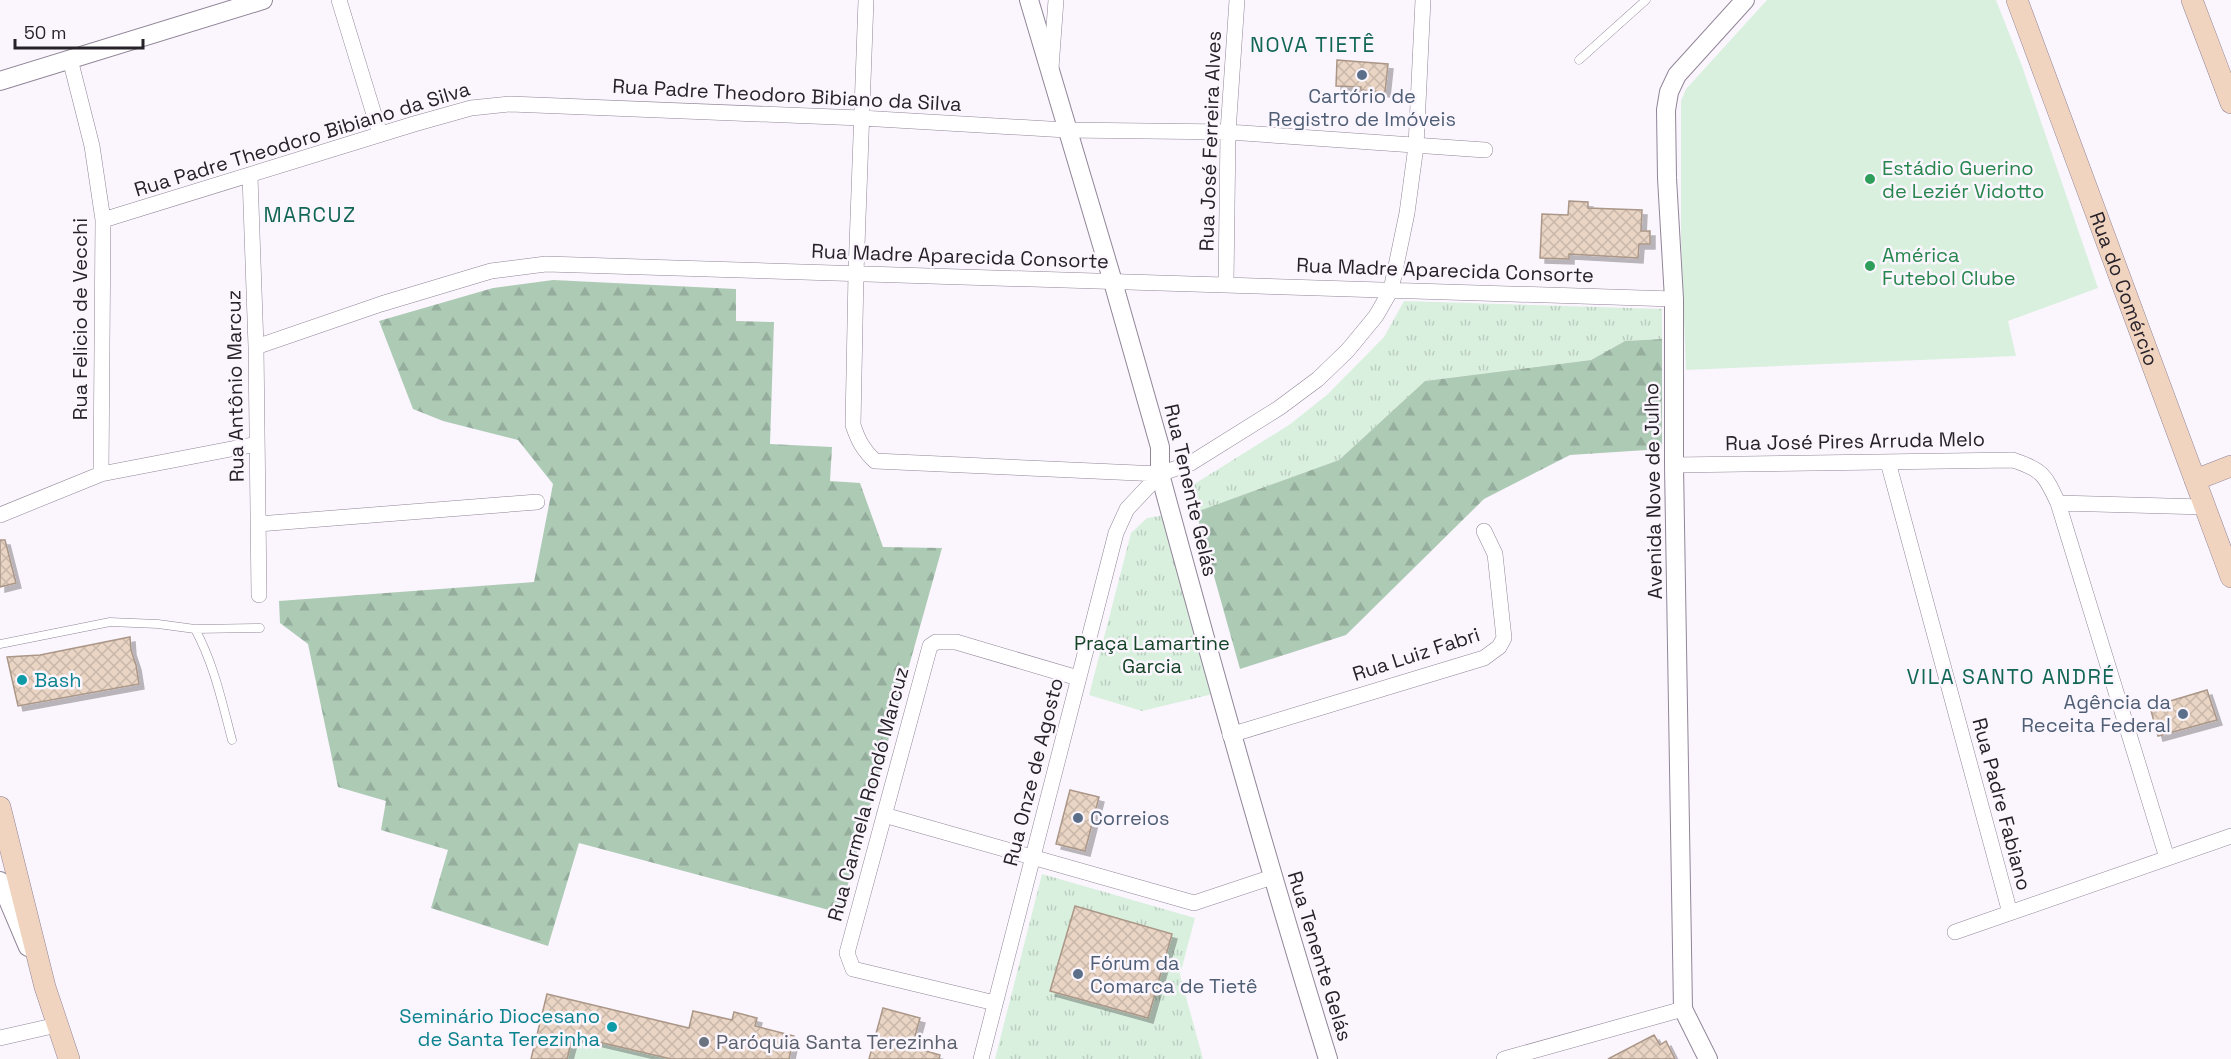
<svg xmlns="http://www.w3.org/2000/svg" width="2231" height="1059" font-family="'Space Grotesk',sans-serif">
	<defs>
		<pattern id="grass-tufts" width="24" height="20" patternUnits="userSpaceOnUse" patternTransform="scale(1.5)"><rect width="24" height="20" fill="#daf0df"/><path d="M3 7l-1-3M5 7V3M7 7l1-3M15 17l-1-3M17 17v-4M19 17l1-3" fill="none" stroke="#bbcebf"/></pattern>
		<pattern id="forest-firs" width="22" height="20" patternUnits="userSpaceOnUse" patternTransform="scale(1.5)"><rect width="22" height="20" fill="#adcab5"/><path d="M5 1l3.5 6h-7zM16 11l3.5 6h-7z" fill="#95ad9c"/></pattern>
		<pattern id="building-cross-hatch" width="8" height="8" patternUnits="userSpaceOnUse" patternTransform="scale(1.5)"><rect width="8" height="8" fill="#ead5c5"/><path d="M0 0l8 8M0 8l8-8" fill="none" stroke="#c9b7a9"/></pattern>
		<filter id="shadow"><feDropShadow dx="5" dy="5" stdDeviation="0" flood-color="#0004"/></filter>
	</defs>
	<rect width="100%" height="100%" fill="#fbf6fe"/>
	<path fill="url(#grass-tufts)" d="M1404,301L1662,309V339L1625,341L1591,360L1425,381L1339,460L1196,512L1188,488L1289,425L1328,394L1384,337Z
		M1166,515L1217,693L1142,711L1089,695L1131,533L1147,518Z
		M1042,874L1195,918L1180,975L1203,1059H995Z"/>
	<path fill="url(#forest-firs)" d="M553,280L736,289V321L774,322L770,444L832,447L830,481L860,483L883,547L942,548L840,913L579,843L548,946L431,908L448,850L381,830L386,801L338,787L308,644L280,623L279,601L534,582L553,484L518,440L443,421L413,409L379,321L493,288Z
		M1662,339V449L1570,455L1484,499L1346,635L1240,669L1196,512L1339,460L1425,381L1591,360L1625,341Z"/>
	<path fill="#daf0df" d="M1767,0H1996L2022,66L2098,288L2008,321L2016,356L1686,370L1681,240V101L1686,89Z
		M573,1036L671,1059H567Z"/>
	<path fill="url(#building-cross-hatch)" stroke="#ab9788" stroke-width="1.5" filter="url(#shadow)" d="M1337,60L1388,64L1385,92L1361,90V87L1336,86Z
		M1569,201L1588,202V208L1642,210L1641,231H1650V244H1639L1638,258L1569,254V259L1540,258L1542,214L1568,215Z
		M0,540H5L16,583L0,587Z
		M130,637L131,650L136,665L139,684L18,706L7,657L40,655Z
		M2207,690L2217,720L2158,736L2150,707Z
		M1070,790L1099,797L1085,851L1056,844Z
		M1075,906L1172,934L1148,1018L1050,991Z
		M547,994L689,1028L693,1011L732,1020L734,1012L757,1018L755,1026L794,1036L789,1059H671L573,1036L567,1059H531Z
		M883,1008L920,1018L912,1047L940,1055L939,1059H869Z
		M1654,1035L1660,1045L1666,1041L1675,1059H1608Z"/>
	<g fill="none" stroke-linecap="round" stroke-linejoin="round">
		<g stroke="#918598" stroke-width="9">
			<path id="service" d="M1579,60L1646,0
				M195,629C214,664 222,702 232,740
				M0,644L110,622L158,624L195,629L260,628"/>
		</g>
		<g stroke="#918598" stroke-width="16">
			<path id="minor" d="M339,0L380,134
				M866,0L856,273L853,425C858,440 863,450 875,461L1160,474L1191,463L1279,408L1318,379L1348,350L1376,316L1391,290L1407,213L1416,146L1423,0
				M70,59L92,146L103,220L101,474
				M1051,68L1056,0
				M250,176L256,347L259,595
				M103,220L414,124L471,108L510,104L861,118L1066,130L1228,132L1485,150
				M1226,284L1228,132L1237,0
				M256,347L381,304L491,271L546,264L1674,299
				M1888,462L2010,913
				M1674,465L2013,460C2043,470 2045,475 2058,503L2167,858
				M2058,503L2205,507
				M0,515L101,474L257,444
				M258,524L537,502
				M1230,735L1484,658L1499,647L1504,638L1495,554L1484,531
				M884,815L1194,903L1272,877
				M1955,932L2231,836
				M995,1003L853,969L847,953L930,646L936,642H956L1078,678
				M0,1038L57,1025
				M981,1059L1116,533L1127,509L1160,474
				M1504,1059L1683,1009"/>
		</g>
		<g stroke="#918598" stroke-width="20">
			<path id="tertiary" d="M1029,0L1113,282L1160,447V474C1213,670 1268,865 1328,1059
				M0,81L263,0
				M0,881L28,947
				M1708,1059L1683,1009L1674,465V299L1667,178L1666,110L1669,92L1677,75L1745,0"/>
		</g>
		<g stroke="#918598" stroke-width="22">
			<g id="secondary">
				<path id="s1" d="M2017,0L2231,577"/>
				<path d="M2192,0L2231,103"/>
				<path d="M2195,480L2231,466"/>
				<path d="M0,807L45,987L69,1059"/>
			</g>
		</g>
		<use href="#service" stroke="#fff" stroke-width="8"/>
		<use href="#minor" stroke="#fff" stroke-width="15"/>
		<use href="#tertiary" stroke="#fff" stroke-width="18"/>
		<use href="#secondary" stroke="#f1d4c0" stroke-width="21"/>
	</g>
	<g fill="#5c6f8a" stroke="#fbf6fe" stroke-width="2">
		<circle cx="1362" cy="75" r="6"/>
		<circle cx="2183" cy="714" r="6"/>
		<circle cx="1078" cy="818" r="6"/>
		<circle cx="1078" cy="974" r="6"/>
	</g>
	<g fill="#2e9e5b" stroke="#fbf6fe" stroke-width="2">
		<circle cx="1870" cy="179" r="6"/>
		<circle cx="1870" cy="266" r="6"/>
	</g>
	<g fill="#0f9aa8" stroke="#fbf6fe" stroke-width="2">
		<circle cx="22" cy="680" r="6"/>
		<circle cx="612" cy="1027" r="6"/>
	</g>
	<circle fill="#6b7280" stroke="#fbf6fe" stroke-width="2" cx="704" cy="1042" r="6"/>
	<g text-anchor="middle" stroke-width="5" stroke-linejoin="round" paint-order="stroke">
		<g font-size="20" fill="#272229" stroke="#fbf6fe">
			<text transform="translate(787 95) rotate(3)" y="7">Rua Padre Theodoro Bibiano da Silva</text>
			<text transform="translate(302 139) rotate(-17)" y="7">Rua Padre Theodoro Bibiano da Silva</text>
			<text transform="translate(1210 141) rotate(-88)" y="7">Rua José Ferreira Alves</text>
			<text transform="translate(960 256) rotate(2)" y="7">Rua Madre Aparecida Consorte</text>
			<text transform="translate(1445 270) rotate(2)" y="7">Rua Madre Aparecida Consorte</text>
			<text dy="7" stroke="none"><textPath href="#s1" startOffset="308">Rua do Comércio</textPath></text>
			<text transform="translate(80 319) rotate(-90)" y="7">Rua Felicio de Vecchi</text>
			<text transform="translate(235 386) rotate(-91)" y="7">Rua Antônio Marcuz</text>
			<text transform="translate(1855 441) rotate(-1)" y="7">Rua José Pires Arruda Melo</text>
			<text transform="translate(1191 490) rotate(77)" y="7">Rua Tenente Gelás</text>
			<text transform="translate(1653 491) rotate(-91)" y="7">Avenida Nove de Julho</text>
			<text transform="translate(1416 654) rotate(-18)" y="7">Rua Luiz Fabri</text>
			<text transform="translate(1033 772) rotate(-76)" y="7">Rua Onze de Agosto</text>
			<text transform="translate(868 794) rotate(-75)" y="7">Rua Carmela Rondó Marcuz</text>
			<text transform="translate(2002 804) rotate(75)" y="7">Rua Padre Fabiano</text>
			<text transform="translate(1320 956) rotate(73)" y="7">Rua Tenente Gelás</text>
		</g>
		<g font-size="20" fill="#4e5e75" stroke="#fbf6fe" text-anchor="start">
			<text x="1362" y="103" text-anchor="middle">Cartório de<tspan x="1362" dy="23">Registro de Imóveis</tspan></text>
			<text x="2171" y="709" text-anchor="end">Agência da<tspan x="2171" dy="23">Receita Federal</tspan></text>
			<text x="1090" y="825">Correios</text>
			<text x="1090" y="970">Fórum da<tspan x="1090" dy="23">Comarca de Tietê</tspan></text>
		</g>
		<g font-size="20" fill="#27864d" stroke="#fbf6fe" text-anchor="start">
			<text x="1882" y="175">Estádio Guerino<tspan x="1882" dy="23">de Leziér Vidotto</tspan></text>
			<text x="1882" y="262">América<tspan x="1882" dy="23">Futebol Clube</tspan></text>
		</g>
		<g font-size="20" fill="#154427" stroke="#fbf6fe">
			<text x="1152" y="650">Praça Lamartine<tspan x="1152" dy="23">Garcia</tspan></text>
		</g>
		<g font-size="20" fill="#0d838f" stroke="#fbf6fe" text-anchor="start">
			<text x="34" y="687">Bash</text>
			<text x="600" y="1023" text-anchor="end">Seminário Diocesano<tspan x="600" dy="23">de Santa Terezinha</tspan></text>
		</g>
		<g font-size="20" fill="#5b616d" stroke="#fbf6fe" text-anchor="start">
			<text x="716" y="1049">Paróquia Santa Terezinha</text>
		</g>
		<g font-size="21" letter-spacing="1.5" fill="#126656" stroke="#fbf6fe">
			<text x="1313" y="52">NOVA TIETÊ</text>
			<text x="310" y="222">MARCUZ</text>
			<text x="2011" y="684">VILA SANTO ANDRÉ</text>
		</g>
	</g>
	<path d="M15 39v9h128v-9" fill="none" stroke="#272229" stroke-width="3"/>
	<text x="24" y="39" font-size="18" fill="#272229" stroke="#fbf6fe" stroke-width="4.5" paint-order="stroke">50 m</text>
</svg>
